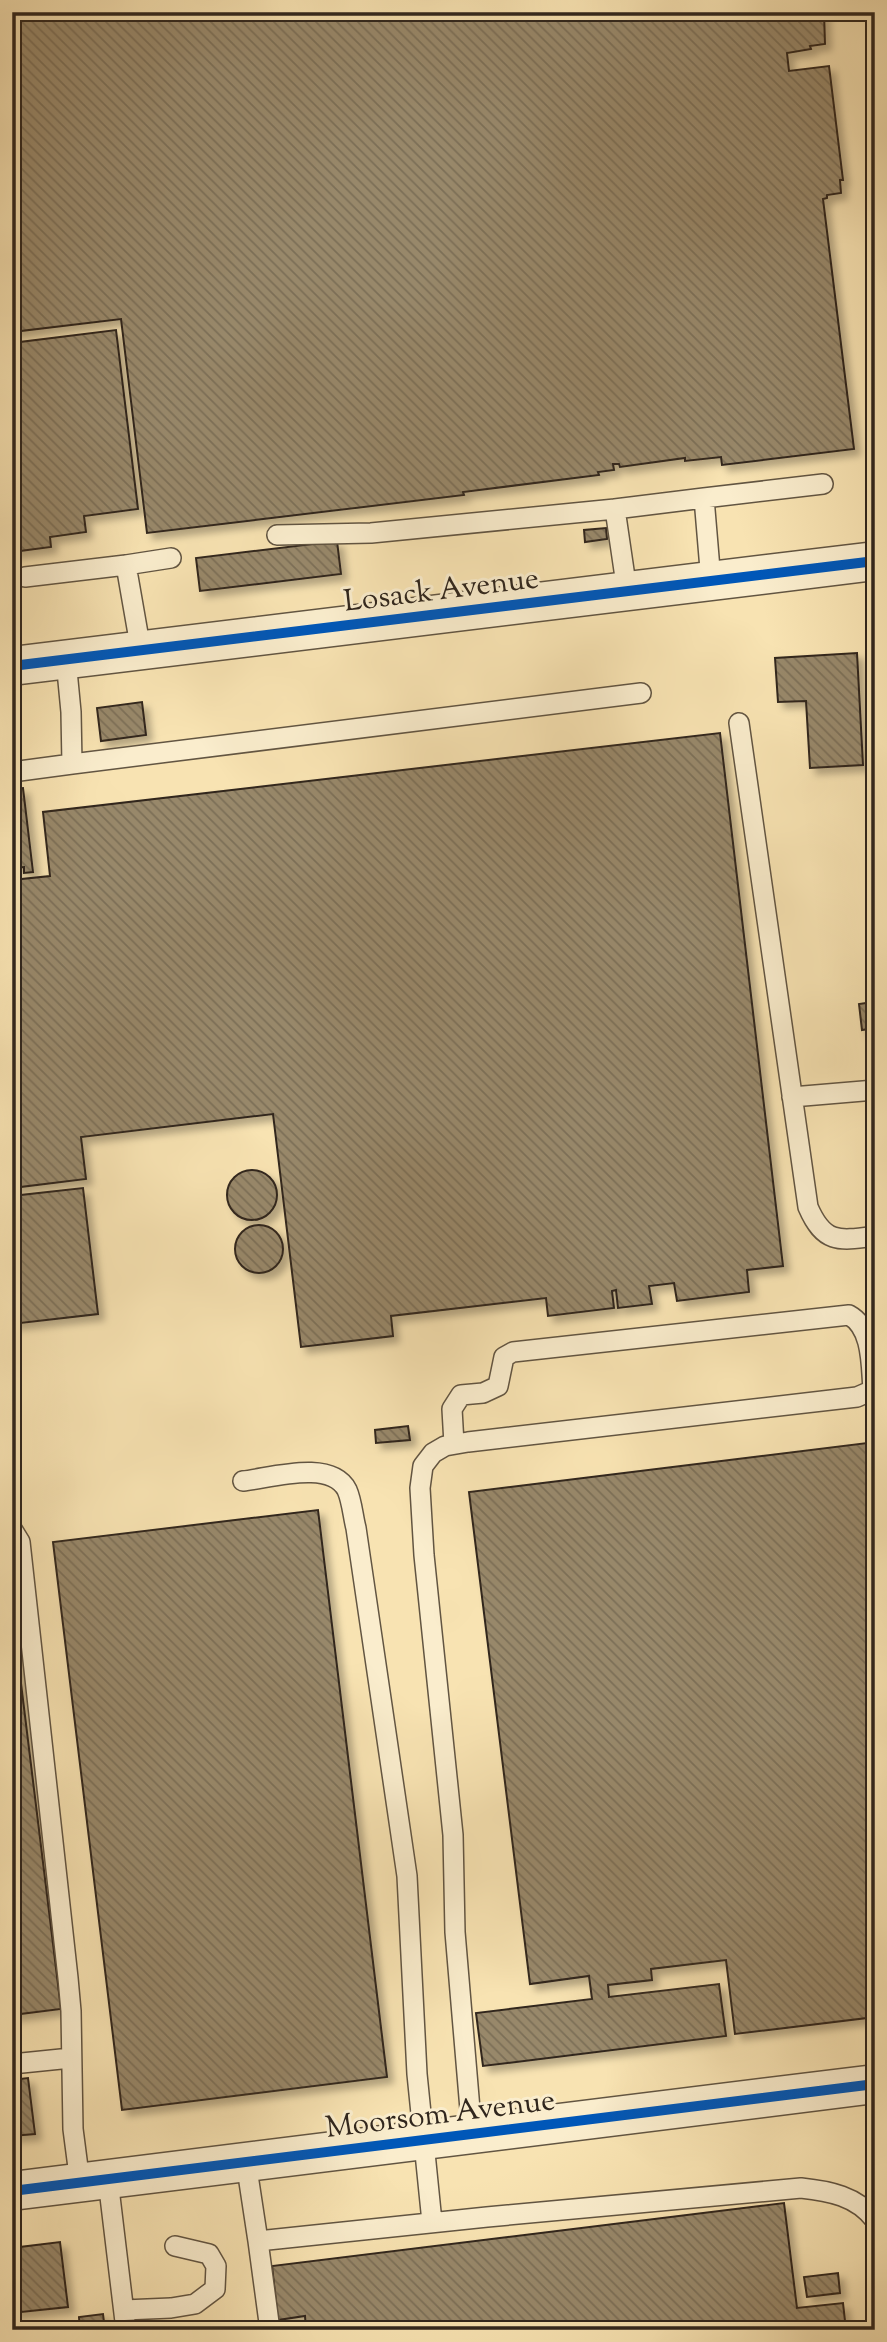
<svg xmlns="http://www.w3.org/2000/svg" width="887" height="2342" font-family="'Sorts Mill Goudy',serif">
	<defs>
		<pattern id="building-back-hatch" width="6" height="6" patternUnits="userSpaceOnUse" patternTransform="scale(1.75)"><rect width="6" height="6" fill="#98886a"/><path d="M-1 5l2 2M0 0l6 6M5-1l2 2" fill="none" stroke="#7c6f57"/></pattern>
		<filter id="shadow"><feDropShadow dx="6" dy="6" stdDeviation="3.5" flood-color="#0004"/></filter>
	</defs>
	<rect width="100%" height="100%" fill="#f8e3b2"/>
	<filter id="stains"><feTurbulence type="fractalNoise" baseFrequency=".00286" numOctaves="4"/><feColorMatrix values="0 0 0 0 .2 0 0 0 0 .09 0 0 0 0 .02 0 0 0 .5 -.17"/></filter>
	<radialGradient id="worn" r=".72"><stop offset=".6" stop-color="#630" stop-opacity="0"/><stop offset="1" stop-color="#630" stop-opacity=".3"/></radialGradient>
	<path fill="url(#building-back-hatch)" stroke="#30261d" stroke-width="2" filter="url(#shadow)" d="M12,12H824L825,44L810,46L811,49L787,53L789,71L829,66L843,180H840L841,193L827,195V198L823,199L854,449L722,465L721,457L685,461V458L620,467L619,464H613L614,470L598,472L599,475L463,492L464,495L147,533L121,319L12,332Z
		M116,330L138,509L84,516L86,532L50,537L51,547L12,552V343Z
		M606,528L607,539L585,542L584,530Z
		M337,541L341,574L200,591L196,558Z
		M857,653L863,765L810,768L806,701L778,702L775,658Z
		M142,702L146,735L101,741L97,708Z
		M720,733L783,1266L747,1270L749,1292L677,1301L674,1283L649,1286L652,1304L618,1308L616,1290L612,1291L614,1308L548,1316L546,1298L391,1316L393,1336L301,1347L273,1114L81,1137L86,1179L12,1188V880L50,876L43,812Z
		M23,788L33,872L24,873V867L12,868V789Z
		M873,1002L875,1028L862,1030L859,1004Z
		M227 1195a25 25 0 1 1 50 0a25 25 0 1 1-50 0Z
		M83,1188L98,1314L12,1324V1196Z
		M235 1249a24 24 0 1 1 48 0a24 24 0 1 1-48 0Z
		M408,1426L410,1440L376,1443L375,1430Z
		M867,1443L873,1490L875,1489V2017L735,2034L726,1960L651,1969L652,1980L608,1985L609,1997L719,1984L726,2036L483,2066L476,2013L592,1999L589,1976L530,1984L469,1492Z
		M318,1510L387,2077L122,2110L53,1542Z
		M12,1610L61,2009L12,2015Z
		M28,2078L35,2134L12,2136V2080Z
		M784,2203L797,2308L843,2303L846,2330H306L305,2316L278,2320L272,2266Z
		M60,2242L68,2307L12,2313V2248Z
		M838,2273L840,2293L807,2297L804,2277Z
		M103,2314L105,2330H80L79,2317Z"/>
	<g fill="none" stroke-linecap="round" stroke-linejoin="round">
		<g stroke="#625542" stroke-width="22">
			<path id="service" d="M704,498L823,484
				M277,535L371,533L615,509
				M126,565L171,558
				M25,577L126,565L141,651
				M627,591L615,509L704,498L711,581
				M739,723L808,1207C824,1244 839,1241 875,1236
				M72,764L641,693
				M12,772L72,764L71,712L66,660
				M792,1097L875,1090
				M454,1444L452,1409L461,1395L483,1393L498,1386L504,1357L513,1352L849,1315C873,1328 871,1366 873,1390L857,1397L468,1442L445,1446L433,1453L423,1466L420,1488L424,1555L453,1835L455,1932L472,2133
				M243,1481C271,1478 331,1459 347,1490C352,1501 353,1517 356,1528L407,1876L417,2074L432,2222
				M12,1529L20,1542L68,1978L71,2011L73,2129L80,2183
				M12,2064L71,2058
				M246,2162L258,2241
				M108,2180L126,2330
				M124,2310L171,2308L195,2304L215,2289L216,2266L209,2254L175,2246
				M270,2330L258,2241L487,2217L801,2188C829,2191 857,2196 875,2220"/>
		</g>
		<g stroke="#625542" stroke-width="41">
			<path id="minor" d="M12,666L875,561
				M12,2191L875,2084"/>
		</g>
		<use href="#service" stroke="#faedcd" stroke-width="19"/>
		<use href="#minor" stroke="#faedcd" stroke-width="38"/>
		<g stroke="#faedcd" stroke-width="15">
			<path id="cycleway" d="M12,666L875,561
				M12,2191L875,2084"/>
		</g>
		<use href="#cycleway" stroke="#0057b8" stroke-width="10"/>
	</g>
	<g text-anchor="middle" stroke-width="6" stroke-linejoin="round" paint-order="stroke">
		<g font-size="30" fill="#30261d" stroke="#faedcd">
			<text transform="translate(441 589) rotate(-7)" y="10">Losack Avenue</text>
			<text transform="translate(440 2113) rotate(-7)" y="10">Moorsom Avenue</text>
		</g>
	</g>
	<rect width="887" height="2342" fill="none" stroke="#f8e3b2" stroke-width="42"/>
	<rect x="14" y="14" width="859" height="2314" fill="none" stroke="#30261d" stroke-width="3.5"/>
	<rect x="21" y="21" width="845" height="2300" fill="none" stroke="#30261d" stroke-width="2"/>
	<rect width="100%" height="100%" filter="url(#stains)"/>
	<rect width="100%" height="100%" fill="url(#worn)"/>
</svg>
